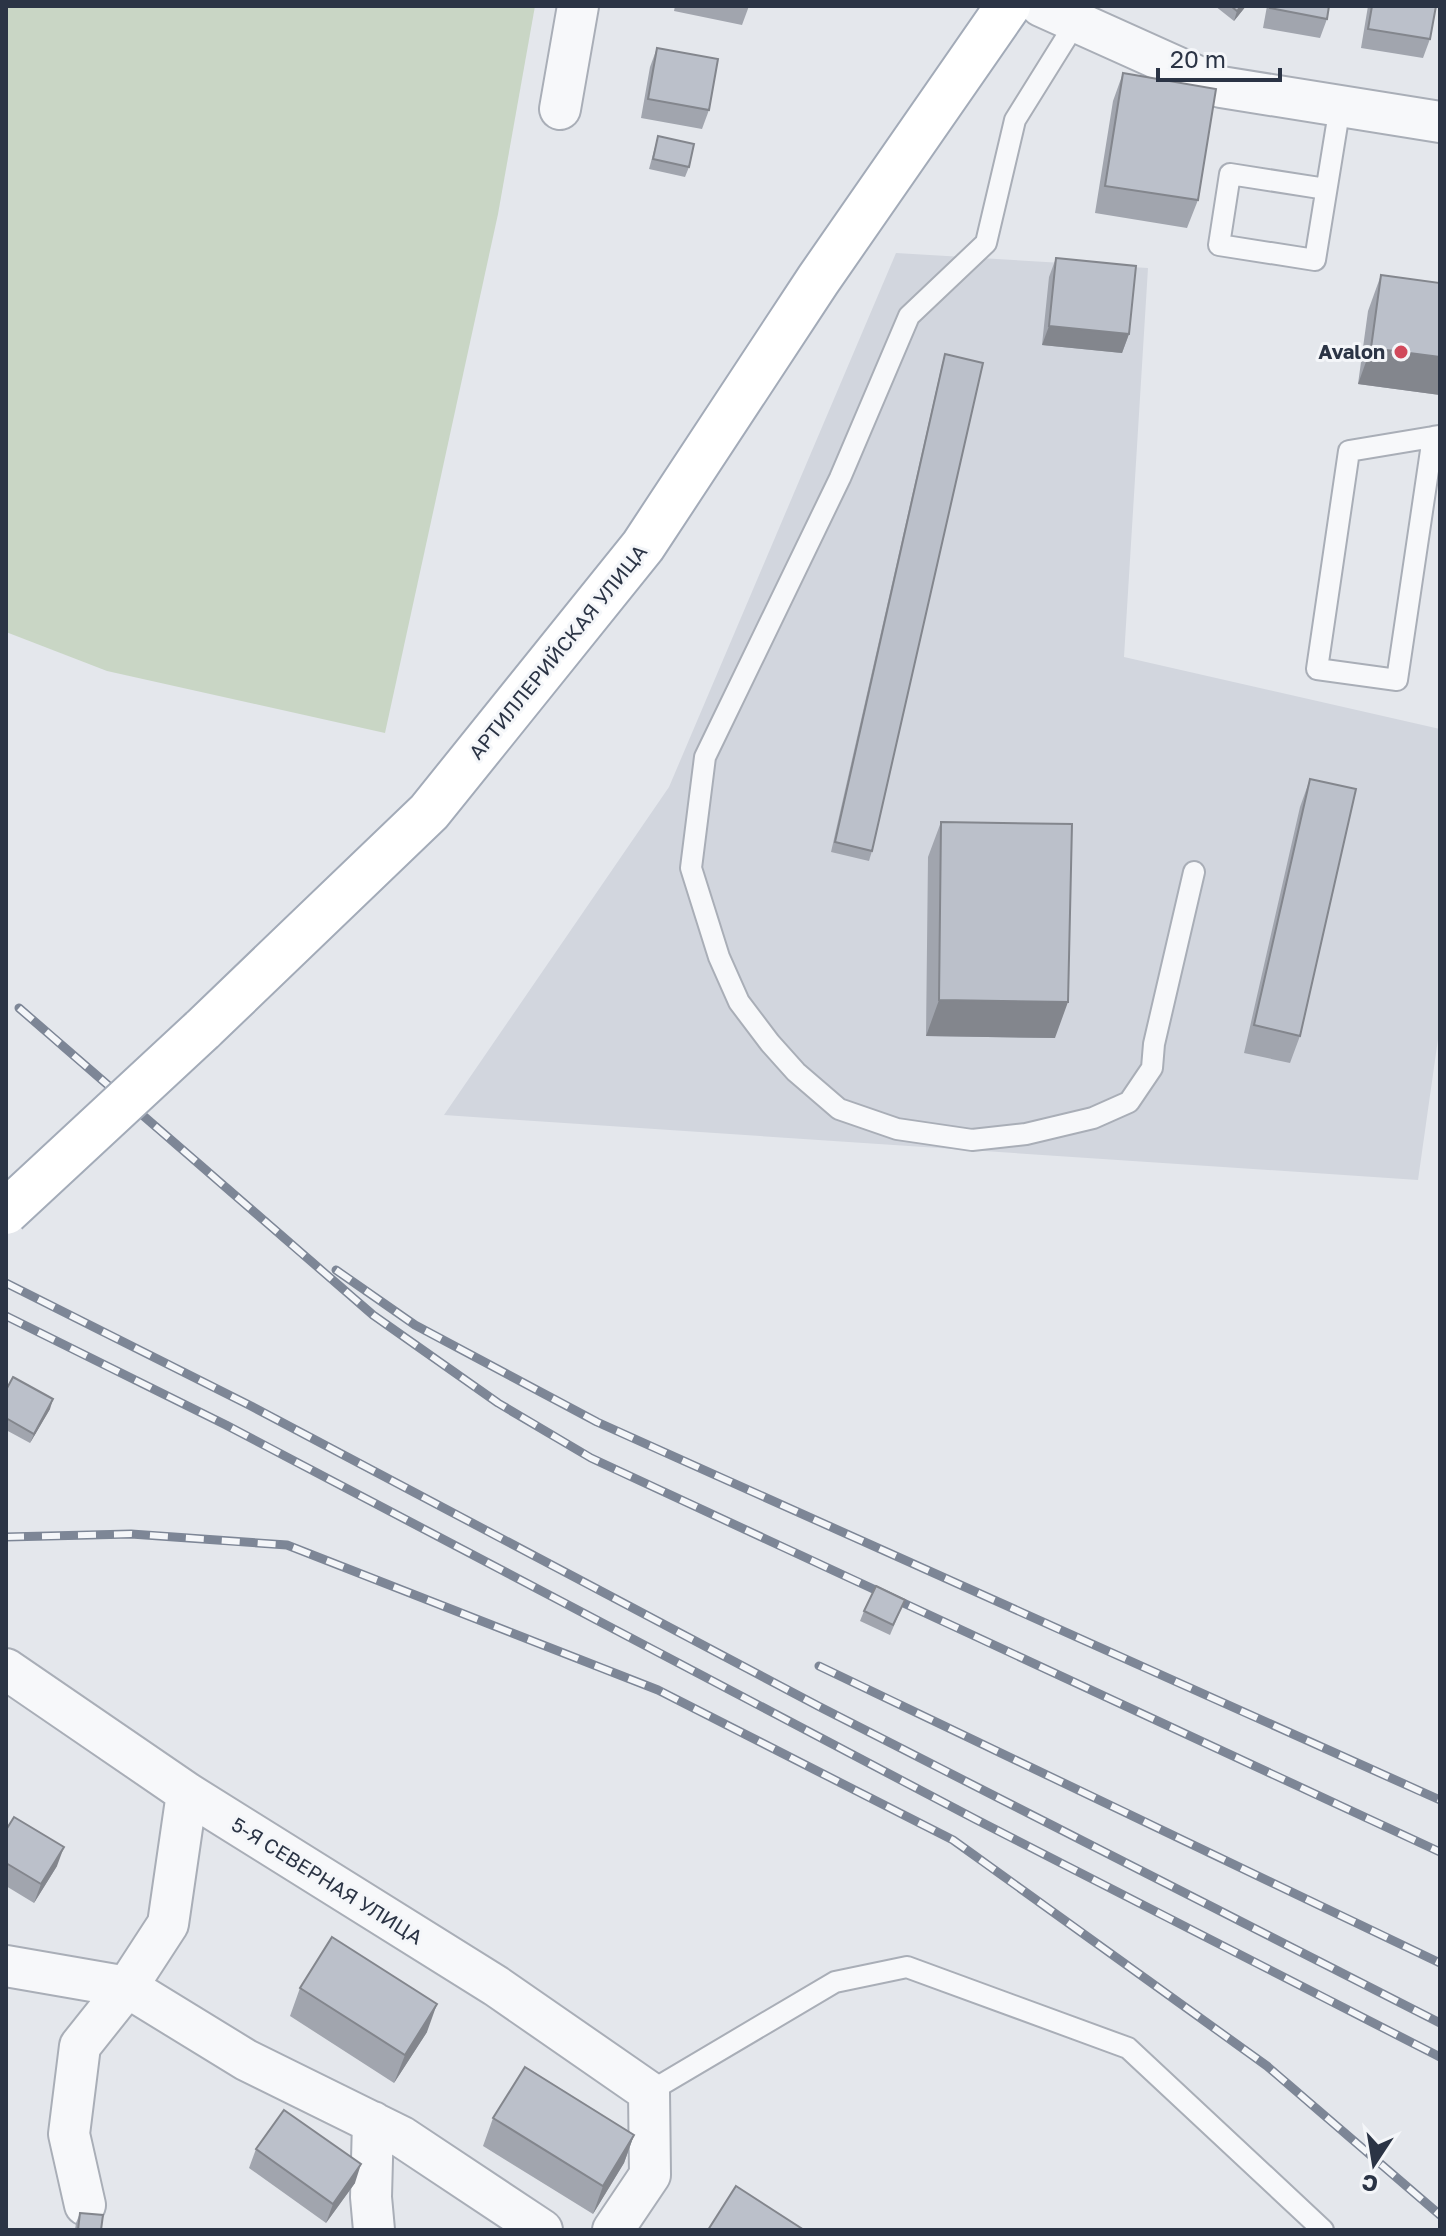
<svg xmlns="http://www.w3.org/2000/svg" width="1446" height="2236" font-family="'Golos Text',sans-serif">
	<rect width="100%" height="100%" fill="#e4e7ec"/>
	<path fill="#d2d6de" d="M896,253L1148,268L1124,657L1440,729V1025L1418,1180L444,1115L669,787Z"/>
	<path fill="#c9d6c5" d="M6,6H535L498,214L385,733L107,671L6,632Z"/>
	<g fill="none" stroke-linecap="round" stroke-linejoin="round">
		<g stroke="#a9aeb7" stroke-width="24">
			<path id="lane" d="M1076,22L1015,120L986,243L909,316L840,478L705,757L691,868L719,957L739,1002L770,1043L796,1072L839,1109L897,1129L972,1140L1026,1134L1093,1118L1129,1102L1152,1068L1154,1044L1194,872
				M1326,189L1230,174L1219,245L1315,260L1340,106
				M1433,437L1397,680L1317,669L1349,451L1433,437L1440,436
				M649,2092L835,1982L907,1967L1128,2048L1323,2230"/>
		</g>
		<g stroke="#a9aeb7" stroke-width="44">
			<path id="street" d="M1041,6L1221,87L1440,122
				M560,109L578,6
				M6,1669L187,1793L496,1986L649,2092L650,2175L613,2230
				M6,1966L127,1987L168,1924L187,1793
				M373,2122L371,2197L374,2230
				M85,2205L69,2134L80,2046L127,1987L246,2060L402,2137L542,2230"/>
		</g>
		<g stroke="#a3abb8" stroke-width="48">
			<path id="primary" d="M202,1030L429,812L643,546L818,280L1008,6"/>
		</g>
		<use href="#lane" stroke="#f7f8fa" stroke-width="20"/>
		<use href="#street" stroke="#f7f8fa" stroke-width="40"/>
		<use href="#primary" stroke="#fff" stroke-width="44"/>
		<g stroke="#7d8696" stroke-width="9">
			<path id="rail" d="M19,1008L373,1315L498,1403L591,1458L1440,1852
				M336,1270L415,1325L597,1422L1440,1800
				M6,1283L251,1406L820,1707L1440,2023
				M6,1316L226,1425L975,1819L1440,2057
				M6,1537L131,1534L287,1545L658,1690L953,1840L1267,2066L1440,2215
				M819,1666L1440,1963"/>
		</g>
		<use href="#rail" stroke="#f4f6f9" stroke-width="6" stroke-dasharray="18" stroke-linecap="butt"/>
		<g stroke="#a3abb8" stroke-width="48" stroke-linecap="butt">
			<path id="primary-bridge" d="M6,1212L202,1030"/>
		</g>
		<use href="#primary-bridge" stroke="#fff" stroke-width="44"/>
	</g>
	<path fill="#a1a5ae" d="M675,6H749L742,25L674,11Z
		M1215,6H1246L1234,21Z
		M1267,6H1329L1327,19L1320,38L1263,28Z
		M1368,6H1436L1430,39L1423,58L1361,48Z
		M657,48L709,110L702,129L641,118L650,67Z
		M1123,73L1198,200L1187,228L1095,213L1113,101Z
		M658,136L689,167L685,177L649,169Z
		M1056,258L1129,334L1122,353L1042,345L1049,277Z
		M1381,275L1440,283V395L1358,384L1368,311Z
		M945,354L872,851L869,861L831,852L942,364Z
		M1310,779L1300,1036L1290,1063L1244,1053L1300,807Z
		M941,822L1055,1038L926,1036L928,857Z
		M6,1390L50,1409L30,1443L6,1430Z
		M905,1600L890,1635L860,1621L864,1611Z
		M6,1830L57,1866L34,1903L6,1886Z
		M300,1988L427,2032L394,2083L290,2016Z
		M493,2118L634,2135L624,2163L593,2214L483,2146Z
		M256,2149L355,2183L326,2223L249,2168Z
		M80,2213L101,2230H75L76,2223Z"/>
	<path fill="#83868d" d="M1241,6H1246L1234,21L1237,11Z
		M1049,326L1129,334L1122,353L1042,345Z
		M1371,348L1440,357V395L1358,384Z
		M939,1000L1068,1002L1055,1038L926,1036Z
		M53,1399L50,1409L30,1443L34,1434Z
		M64,1847L57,1866L34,1903L41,1884Z
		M437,2004L427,2032L394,2083L405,2055Z
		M634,2135L624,2163L593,2214L603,2186Z
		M361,2164L355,2183L326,2223L333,2204Z"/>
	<path fill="#bbc0ca" stroke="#83868d" stroke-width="2" d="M1231,6H1241L1237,11Z
		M1270,6H1329L1327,19L1270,8Z
		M1372,6H1436L1430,39L1368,29Z
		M657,48L718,59L709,110L648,99Z
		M1123,73L1216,89L1198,200L1105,186Z
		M658,136L694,144L689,167L653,159Z
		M1056,258L1136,266L1129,334L1049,326Z
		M1381,275L1440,283V357L1371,348Z
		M945,354L983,363L872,851L835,842Z
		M1310,779L1356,789L1300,1036L1254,1025Z
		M941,822L1072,824L1068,1002L939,1000Z
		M13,1377L53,1399L34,1434L6,1418V1390Z
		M876,1586L905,1600L893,1625L864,1611Z
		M14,1817L64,1847L41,1884L6,1863V1830Z
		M332,1937L437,2004L405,2055L300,1988Z
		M525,2067L634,2135L603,2186L493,2118Z
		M284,2110L361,2164L333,2204L256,2149Z
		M736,2186L804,2230H708Z
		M80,2213L103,2215L101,2230H78Z"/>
	<circle fill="#d1495b" stroke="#f4f6f9" stroke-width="3" cx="1401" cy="352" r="8"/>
	<g text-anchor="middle" stroke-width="6" stroke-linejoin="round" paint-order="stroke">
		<g font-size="20" font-weight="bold" fill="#2b3445" stroke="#f4f6f9" text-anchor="end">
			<text x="1385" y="359">Avalon</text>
		</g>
		<g font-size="20" fill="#2b3445" stroke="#f4f6f9">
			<text transform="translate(558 652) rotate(-51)" y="7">АРТИЛЛЕРИЙСКАЯ УЛИЦА</text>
			<text transform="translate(327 1881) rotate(32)" y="7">5-Я СЕВЕРНАЯ УЛИЦА</text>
		</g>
	</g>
	<rect width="1446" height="2236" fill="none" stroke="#2b3445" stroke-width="16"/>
	<g transform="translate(1374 2164) rotate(192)" stroke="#f4f6f9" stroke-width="6" paint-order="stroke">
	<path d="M0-6L14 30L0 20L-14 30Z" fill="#2b3445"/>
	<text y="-12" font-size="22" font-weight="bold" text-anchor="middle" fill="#2b3445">С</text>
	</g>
	<path d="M1158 68v12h122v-12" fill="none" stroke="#2b3445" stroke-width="4"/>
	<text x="1170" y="68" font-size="24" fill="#2b3445" stroke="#f4f6f9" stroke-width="6" paint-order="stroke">20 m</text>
</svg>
